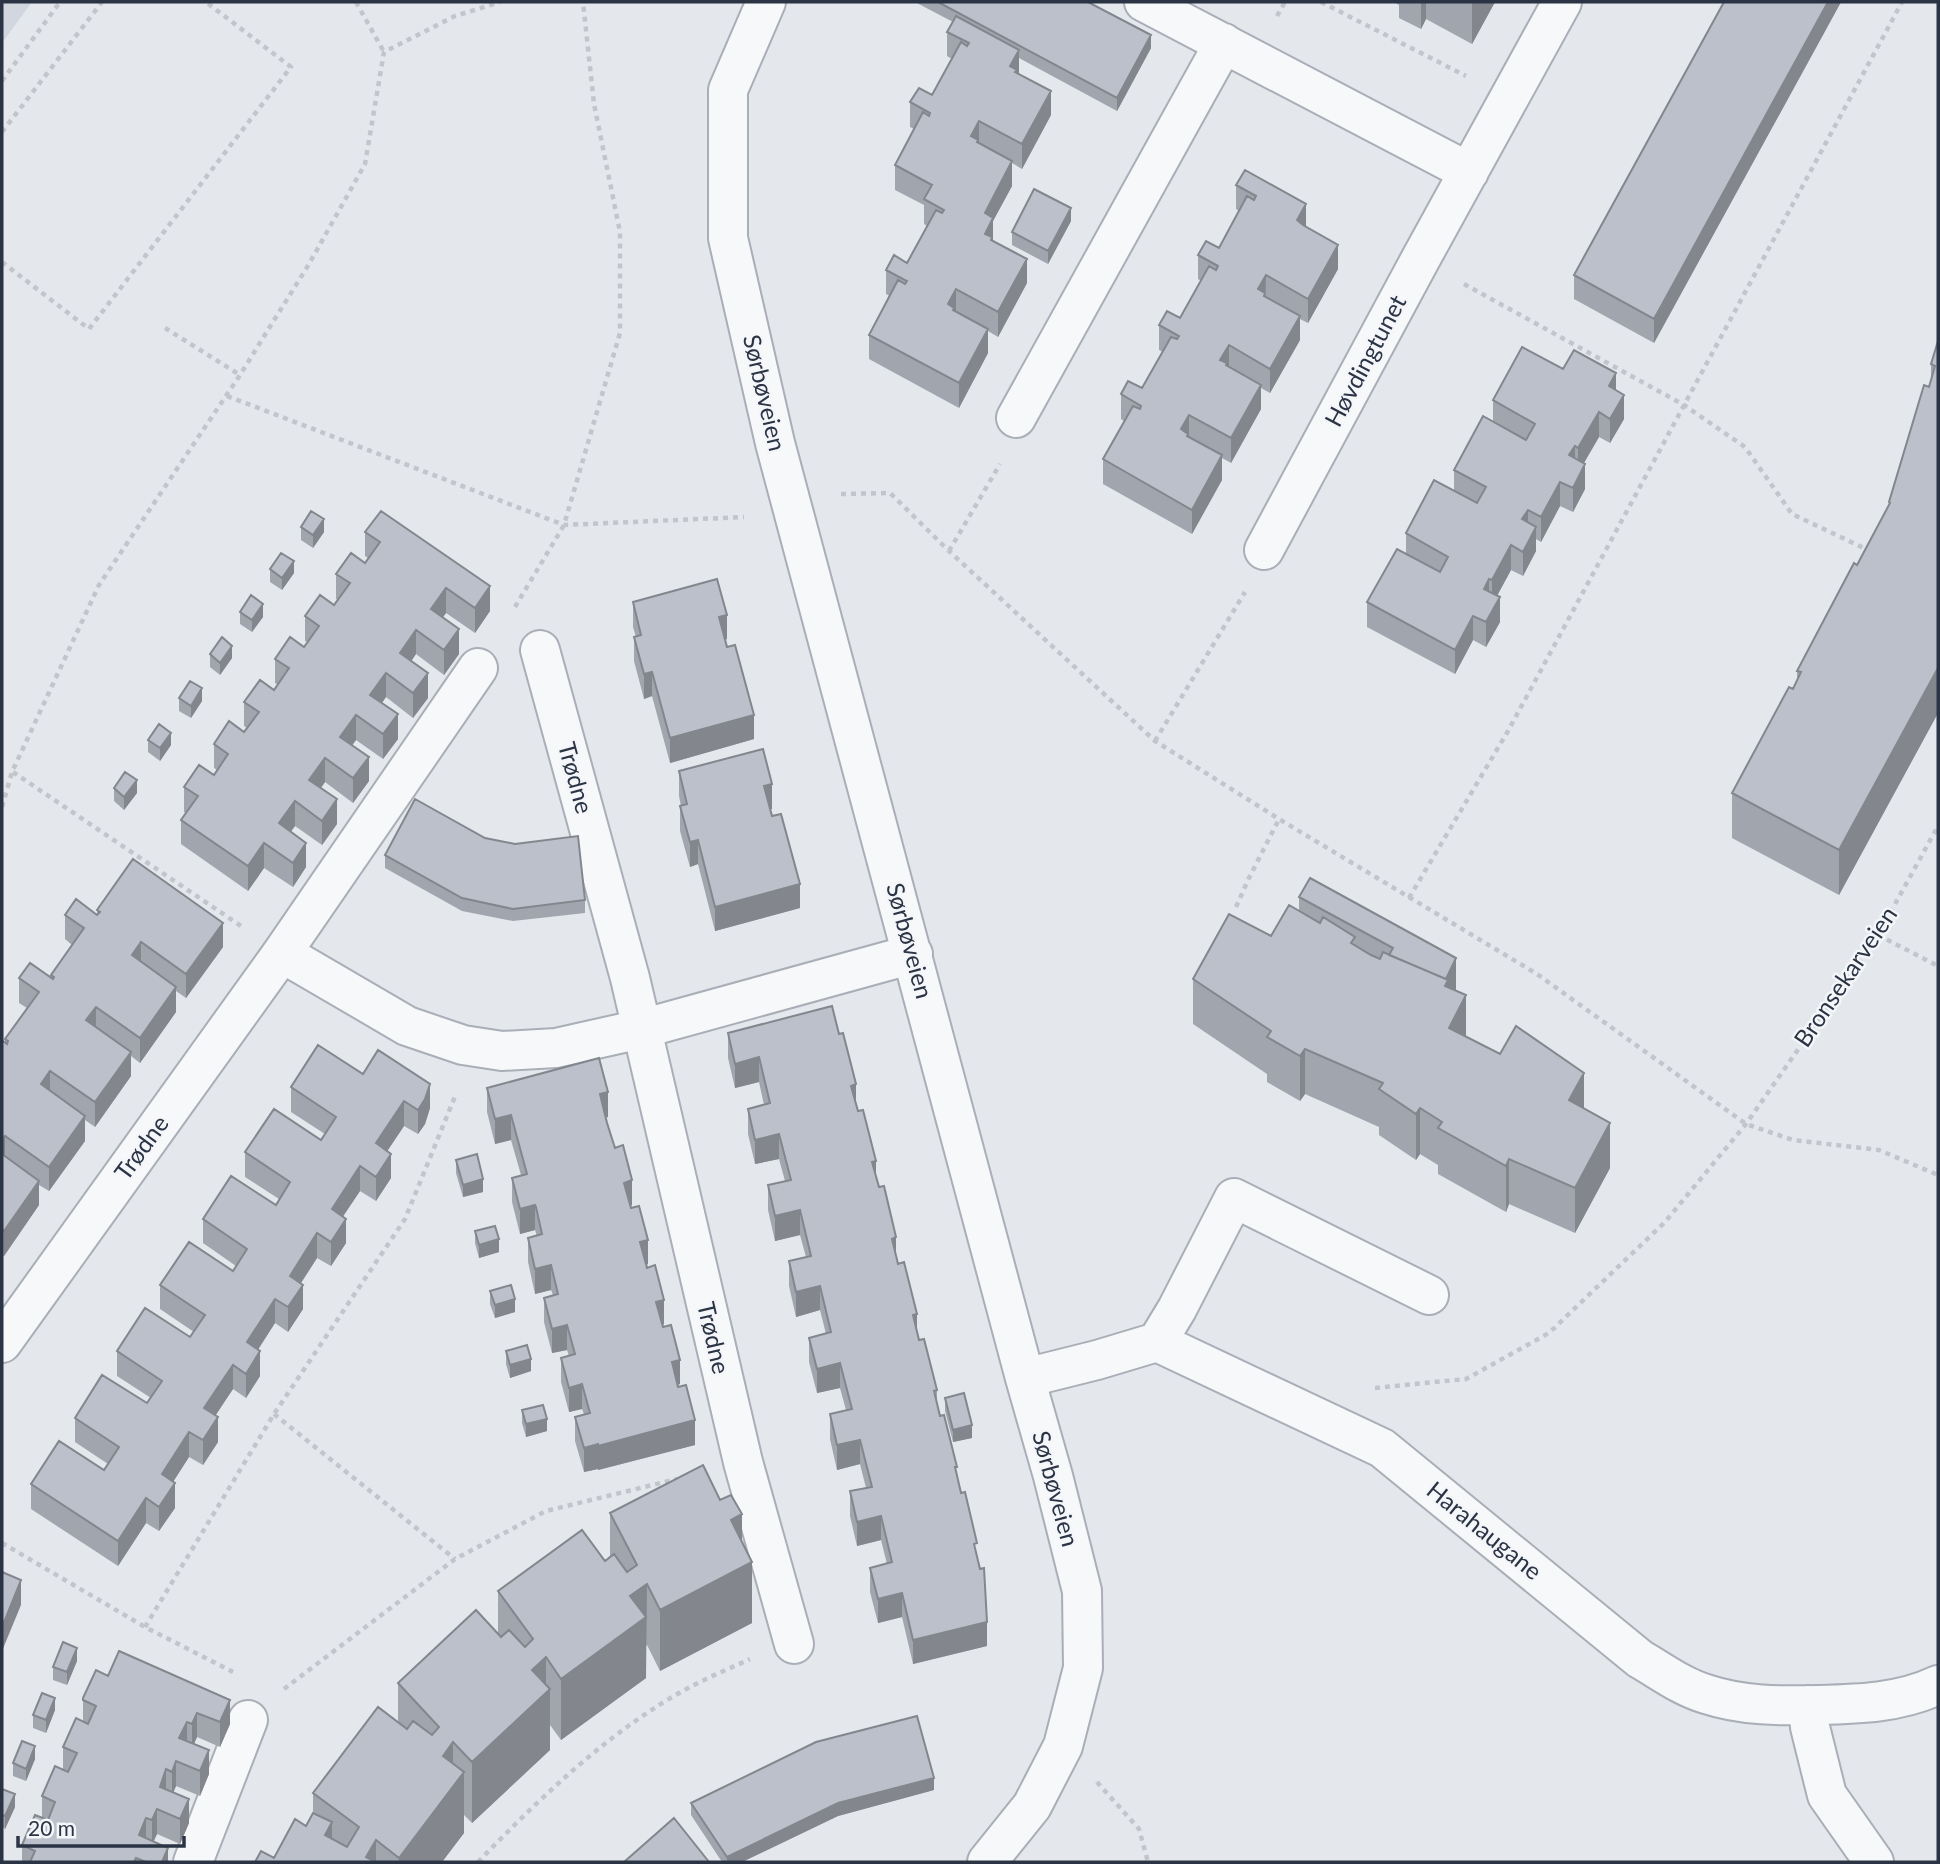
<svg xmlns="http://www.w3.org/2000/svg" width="1940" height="1864" font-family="Lato,sans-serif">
	<rect width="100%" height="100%" fill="#e4e7ec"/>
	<path fill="#d2d6de" d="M2,2H32L2,43Z"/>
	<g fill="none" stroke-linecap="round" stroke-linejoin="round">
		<g stroke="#a9aeb7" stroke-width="42">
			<path id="minor" d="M766,2L728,90V238L775,443L1025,1378L1053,1476L1082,1591L1083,1668L1063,1746L1032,1806L987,1862
				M1144,2L1469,172
				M1016,418L1224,43
				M1264,550L1420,260L1562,2
				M540,650L630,978L743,1462L794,1644
				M282,953L407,1026L463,1045L502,1051L556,1048L641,1029L913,954
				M1157,1342L1382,1448L1640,1659C1661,1671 1682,1687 1706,1694C1742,1706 1780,1706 1818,1705C1859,1704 1900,1703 1938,1685
				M2,1343L282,953L478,668
				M1025,1378L1097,1360L1157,1342L1177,1309L1234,1198L1429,1295
				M1808,1705L1810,1727L1827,1795L1874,1862
				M193,1862L248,1720"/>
		</g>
		<path stroke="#c2c5cb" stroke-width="4.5" stroke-dasharray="5 5" stroke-linecap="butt" d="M356,2L384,52
			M1321,2L1466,76
			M1277,16L1285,2
			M2,81L60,2
			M2,132L102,2
			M2,262L89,329L291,67L206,2
			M1464,284L1684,405L1745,447L1792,514L1868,550
			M165,328L240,375
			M227,396L564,525L744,517
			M841,494L890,493L949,551L1155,741L1279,819L1537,974L1746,1124L1793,1140L1879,1150L1938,1175
			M949,551L1000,464
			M515,607L564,525L620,333V232L594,104L583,2
			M1155,741L1245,592
			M13,772L241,926
			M2,807L12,772L99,585L240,375L309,264L365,164L384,52L455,16L500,2
			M1409,898L1508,731L1902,2
			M1236,907L1248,880L1279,819
			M1878,935L1938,966
			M1375,1388L1466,1379L1549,1333L1665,1222L1746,1124L1878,935L1938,826
			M274,1414L455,1559
			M2,1543L145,1627L233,1672
			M145,1627L274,1414L405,1219L456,1094
			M284,1689L455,1559L546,1511L677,1479
			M1097,1782L1139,1829L1148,1862
			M478,1862C540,1798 612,1728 692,1686C711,1676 731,1668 750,1659"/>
		<use href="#minor" stroke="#f7f8fa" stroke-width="38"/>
	</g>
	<path fill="#a1a5ae" d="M915,2H1088L1151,48L1117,111L1019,58V73L1051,115L1022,169L1012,163V186L993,221V241L1027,283L998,337L988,331V353L959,408L869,359V335L890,296L886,294V270L907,263L927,226L924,224V205L895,190V165L914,129L910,127V102L932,95L952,59L947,56V32L953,22Z
		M1394,2H1495L1472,44L1426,19L1421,29L1399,18V5Z
		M1724,2H1841L1654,343L1574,299V275Z
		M1245,170L1306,227L1338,269L1308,323L1300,319V340L1270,393L1261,388V409L1231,463L1222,458V480L1192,534L1103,484V459L1124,421L1121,419V394L1142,388L1163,352L1159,350V325L1180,318L1201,281L1198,279V255L1219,248L1239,211L1236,209V185Z
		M1071,221L1048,264L1012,245V232Z
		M1938,341V713L1839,895L1732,838V793L1793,689L1797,680V671L1857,565L1889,506V502L1929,387L1931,381V364Z
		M1563,369L1616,390L1624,419L1610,443L1599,437L1584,463L1585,489L1573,512L1560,506L1541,542L1536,539V551L1523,576L1511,570L1497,596L1500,622L1486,647L1473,640L1455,674L1367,627V602L1406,553V533L1454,490V470L1493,421V400Z
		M301,527L324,532L313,548L301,540Z
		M365,532L490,611L475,633L446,613L442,618L459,654L444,675L416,654L411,661L428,698L413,718L386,697L382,703L398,739L383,759L356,740L352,745L369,781L353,803L325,782L321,788L337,824L322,845L295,826L291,831L306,867L293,887L264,868L248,891L181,844V820L186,813L184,812V787L214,775L217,770L214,768V744L244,732L247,728L244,726V702L274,690L278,685L275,683V659L304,647L308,642L305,641V616L334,605L338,600L336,599V574L365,563L368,558L365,556Z
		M270,569L294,573L282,590L270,582Z
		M633,602L727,639L725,640L754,739L670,763L652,696L644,699L634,661V637H636L633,627Z
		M240,612L263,617L252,632L240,624Z
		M210,654L232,658L220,675L210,667Z
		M179,698L202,701L191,718L179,711Z
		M148,740L171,745L160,761L148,752Z
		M679,771L772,809H770L800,908L715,931L698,864L690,867L680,831V806H681L679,796Z
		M114,788L137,793L124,810L114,801Z
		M485,838L515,844L585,900V913L513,921L462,911L385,868V855Z
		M1310,878L1456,991L1466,1037L1584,1108L1610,1168L1575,1233L1509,1204L1506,1212L1438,1174V1165L1420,1154L1416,1160L1379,1135V1127L1305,1094L1300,1101L1267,1082V1074L1193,1024V979L1271,936L1299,911V897Z
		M97,910L223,947L186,998L176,991V1012L140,1063L131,1056V1076L95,1127L85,1120V1141L49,1191L39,1185V1205L4,1256L2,1255V1040L5,1043V1039L27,1008L19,1003V978H51V975L72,945L65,939V915H97Z
		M728,1033L856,1103L919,1340L937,1390V1403L940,1416L957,1475L977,1556L987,1646L913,1664L902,1617L878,1623L870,1592V1568L887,1564L881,1540L857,1546L850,1516V1491L866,1488L860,1464L837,1470L830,1439V1414L846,1410L840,1388L817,1393L809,1362V1338L826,1334L820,1310L796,1317L789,1286V1261L806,1257L800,1235L775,1241L768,1210V1185L785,1181L779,1159L755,1164L748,1134V1109L764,1105L759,1082L735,1088L728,1058Z
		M363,1074L430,1108L425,1124L418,1134L404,1126L387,1151L391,1178L376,1201L360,1191L343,1216L346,1243L331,1266L317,1258L301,1283L303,1309L288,1332L275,1323L258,1350L260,1376L246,1398L233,1389L215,1415L218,1442L203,1465L189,1457L173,1482L175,1508L159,1531L146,1523L118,1566L31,1509V1484L104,1470L108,1464L75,1442V1418L147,1403L151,1398L117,1376V1351L190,1337L194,1332L160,1309V1285L233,1271L236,1266L203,1243V1219L276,1205L279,1199L245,1177V1152L321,1140L325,1134L291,1112V1087Z
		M487,1088L608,1117H606L632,1205L630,1206L648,1264L646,1265L664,1324L662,1325L680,1384L678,1385L695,1445L598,1470V1469L584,1472L575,1441V1417L584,1414L582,1409L569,1412L561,1382V1358L569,1356L567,1350L552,1353L544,1322V1298L553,1295L551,1290L535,1294L528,1262V1238L537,1236L535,1230L520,1234L512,1202V1178L521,1175L511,1140L495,1144L487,1112Z
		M456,1160L483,1192L463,1197L456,1173Z
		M475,1231L499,1252L479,1258L475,1243Z
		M490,1291L515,1312L495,1318L490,1304Z
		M506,1351L531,1371L510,1378L506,1364Z
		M945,1398L972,1438L953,1442L945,1411Z
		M522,1410L547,1431L526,1437L522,1423Z
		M610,1513L742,1543L752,1623L660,1671L647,1645L646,1646V1678L561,1740L550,1725V1750L472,1823L464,1815V1833L442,1862H255L274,1858L306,1826L313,1813V1793L398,1723V1683L498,1633V1591L605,1561L610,1556Z
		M77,1661L67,1685L53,1680V1667Z
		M108,1676L230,1724L220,1747L197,1737L194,1744L209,1774L200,1796L176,1786L173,1792L189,1823L180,1844L157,1834L153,1842L168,1862H22V1845L42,1818V1796L63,1770V1747L83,1721V1698Z
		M55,1710L46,1733L33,1728V1715Z
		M35,1759L26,1781L13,1776V1763Z
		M2,1789L15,1807L5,1829L2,1827Z
		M934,1790L838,1816L742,1862H722L691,1815V1803Z"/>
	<path fill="#83868d" d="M1421,2H1426V19L1421,29Z
		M1472,2H1495L1472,44Z
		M1828,2H1841L1654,343V319Z
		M1151,35V48L1117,111V98Z
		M1019,50V74L1010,66Z
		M1051,91V115L1022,169V144Z
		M979,121V146L971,136Z
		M1012,161V186L993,221V242L985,258V213Z
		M1306,204V228L1297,220Z
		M1071,208V221L1048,264V251Z
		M1338,245V269L1308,323V299Z
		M1027,259V283L998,337V312Z
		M1266,275L1265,318L1258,289Z
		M956,289V314L948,304Z
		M1300,316V340L1270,393V369Z
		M988,329V353L959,408V383Z
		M1229,345V370L1220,360Z
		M1616,373V398L1609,386Z
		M1261,385V409L1231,463V438Z
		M1624,395V419L1610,443V419Z
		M1599,412V437L1578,473V448Z
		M1189,415V439L1181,429Z
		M1575,446V470L1569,455Z
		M1222,455V480L1192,534V510Z
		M1585,464V489L1573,512V488Z
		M1560,482V506L1541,542V517Z
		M1528,510V534L1522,519Z
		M324,519V532L313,548V535Z
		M1536,527V551L1523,576V552Z
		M1511,545V570L1492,605V580Z
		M294,561V573L282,590V578Z
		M1489,579V604L1484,589Z
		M490,586V611L475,633V608Z
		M446,588V613L431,634V609Z
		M1500,597V622L1486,647V622Z
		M263,604V617L252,632V620Z
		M727,615V639L719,642V617Z
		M1473,616V640L1455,674V650Z
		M459,629V654L444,675V650Z
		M416,630V654L400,678V653Z
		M232,646V658L220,675V663Z
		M1938,668V713L1839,895V850Z
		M652,672V696L644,699V674Z
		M386,673V697L370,719V695Z
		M428,673V698L413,718V693Z
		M202,688V701L191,718V706Z
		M398,714V739L383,759V734Z
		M356,715V740L340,762V737Z
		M754,715V739L670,763V738Z
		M171,733V745L160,761V748Z
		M369,757V781L353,803V778Z
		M325,758V782L309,804V780Z
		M137,780V793L124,810V797Z
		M772,784V809L764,811V786Z
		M337,799V824L322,845V821Z
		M295,801V826L279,848V823Z
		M698,840V864L690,867V842Z
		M264,843V868L248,891V866Z
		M306,843V867L293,887V863Z
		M800,884V908L715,931V907Z
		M223,923V947L186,998V974Z
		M141,942V967L132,955Z
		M1456,958V994L1442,987Z
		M176,987V1012L140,1063V1038Z
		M1466,995V1040L1449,1028Z
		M96,1007V1031L86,1020Z
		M1305,1049V1094L1300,1101V1056Z
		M131,1052V1076L95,1127V1102Z
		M759,1057V1082L735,1088V1064Z
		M50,1071V1095L41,1084Z
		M1584,1073V1118L1569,1100Z
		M430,1084V1108L425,1124L418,1134V1110Z
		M856,1084V1109L851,1086Z
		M608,1092V1117L600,1119V1094Z
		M404,1101V1126L376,1168V1143Z
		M1420,1108V1154L1416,1160V1114Z
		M511,1115V1140L495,1144V1119Z
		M85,1116V1141L49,1191V1167Z
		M1610,1123V1168L1575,1233V1188Z
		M779,1134V1159L755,1164V1140Z
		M5,1136V1160L2,1165V1140Z
		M391,1154V1178L376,1201V1177Z
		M1509,1159V1204L1506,1212V1166Z
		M876,1161V1185L872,1162Z
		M360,1166V1191L332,1233V1209Z
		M483,1179V1192L463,1197V1185Z
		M632,1180V1205L624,1207V1183Z
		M39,1181V1205L4,1256V1231Z
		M535,1205V1230L520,1234V1209Z
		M800,1210V1235L775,1241V1216Z
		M346,1219V1243L331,1266V1242Z
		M317,1233V1258L290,1300V1276Z
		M896,1237V1262L892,1239Z
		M499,1239V1252L479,1258V1245Z
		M648,1240V1264L640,1267V1242Z
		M551,1265V1290L535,1294V1269Z
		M303,1285V1309L288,1332V1307Z
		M820,1286V1310L796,1317V1292Z
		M275,1299V1323L247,1366V1342Z
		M515,1299V1312L495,1318V1305Z
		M664,1300V1324L656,1326V1302Z
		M917,1314V1338L913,1315Z
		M567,1325V1350L552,1353V1329Z
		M260,1351V1376L246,1398V1374Z
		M531,1359V1371L510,1378V1365Z
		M680,1360V1384L672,1386V1362Z
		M840,1363V1388L817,1393V1369Z
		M233,1365V1389L204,1433V1408Z
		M582,1384V1409L569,1412V1388Z
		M218,1417V1442L203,1465V1440Z
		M547,1419V1431L526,1437V1424Z
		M695,1420V1445L598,1470V1469L584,1472V1448Z
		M972,1425V1438L953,1442V1430Z
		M189,1432V1457L162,1499V1474Z
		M860,1440V1464L837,1470V1445Z
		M175,1483V1508L159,1531V1507Z
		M146,1498V1523L118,1566V1541Z
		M742,1514V1567L752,1562V1623L660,1671V1610L731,1520Z
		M881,1516V1540L857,1546V1522Z
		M21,1580V1605L2,1651V1627Z
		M647,1584L646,1678L561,1740V1679L630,1596Z
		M902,1593V1617L878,1623V1599Z
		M987,1622V1646L913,1664V1640Z
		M77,1648V1661L67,1685V1672Z
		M546,1657V1693L550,1689V1750L472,1823V1762L532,1670Z
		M55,1698V1710L46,1733V1720Z
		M230,1700V1724L220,1747V1722Z
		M197,1713V1737L192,1748V1724Z
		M187,1722V1746L179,1738Z
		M453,1742V1787L464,1772V1833L442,1862H399V1858L443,1756Z
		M35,1746V1759L26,1781V1769Z
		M209,1750V1774L200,1796V1771Z
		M176,1761V1786L172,1796V1772Z
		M166,1769V1794L160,1811V1787Z
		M934,1778V1790L838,1816L742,1862H727V1857L838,1803Z
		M15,1794V1807L5,1829V1816Z
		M189,1799V1823L180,1844V1819Z
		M157,1809V1834L152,1845V1820Z
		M146,1818V1842L139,1835Z
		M332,1822V1862L325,1835Z
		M376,1840V1862H366V1857Z
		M168,1848V1862H162Z"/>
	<path fill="#bbc0ca" stroke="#83868d" stroke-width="2" d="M938,2H1088L1151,35L1117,98Z
		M1724,2H1828L1654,319L1574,275Z
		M956,16L1019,50L1010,66L1017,70L1015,72L1051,91L1022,144L979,121L971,136L978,140L977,142L1012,161L985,213L993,218L985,234L992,237L991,240L1027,259L998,312L956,289L948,304L954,308L953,310L988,329L959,383L869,335L898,280L905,284L907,281L886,270L894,255L907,263L936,210L942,213L944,210L924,199L932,185L895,165L923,112L929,116L930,113L910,102L919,88L932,95L961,42L967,46L969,43L947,32Z
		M1245,170L1306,204L1297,220L1303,225L1338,245L1308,299L1266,275L1258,289L1265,293L1264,296L1300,316L1270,369L1229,345L1220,360L1227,363L1226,365L1261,385L1231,438L1189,415L1181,429L1188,434L1187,436L1222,455L1192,510L1103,459L1133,406L1140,409L1141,406L1121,394L1128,381L1142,388L1171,337L1177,339L1179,336L1159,325L1167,311L1180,318L1209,266L1216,270L1218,266L1198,255L1206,241L1219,248L1247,196L1254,200L1256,196L1236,185Z
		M1034,189L1071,208L1048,251L1012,232Z
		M1938,341V668L1839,850L1732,793L1789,687L1793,689L1801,672L1797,671L1854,563L1857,565L1890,503L1889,502L1924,385L1929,387L1935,366L1931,364Z
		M1522,347L1563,369L1574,350L1616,373L1609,386L1624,395L1610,419L1599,412L1578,448L1575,446L1569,455L1585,464L1573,488L1560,482L1541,517L1528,510L1522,519L1536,527L1523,552L1511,545L1492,580L1489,579L1484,589L1500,597L1486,622L1473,616L1455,650L1367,602L1397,549L1440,572L1448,557L1406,533L1434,480L1477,503L1486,487L1454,470L1483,416L1526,440L1535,424L1493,400Z
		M311,511L324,519L313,535L301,527Z
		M381,511L490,586L475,608L446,588L431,609L459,629L444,650L416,630L400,653L428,673L413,693L386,673L370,695L398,714L383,734L356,715L340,737L369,757L353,778L325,758L309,780L337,799L322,821L295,801L279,823L306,843L293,863L264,843L248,866L181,820L198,796L184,787L199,765L214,775L228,754L214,744L229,721L244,732L259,712L244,702L260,680L274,690L289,668L275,659L290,637L304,647L319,626L305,616L320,595L334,605L350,583L336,574L351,553L365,563L380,542L365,532Z
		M281,553L294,561L282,578L270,569Z
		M717,579L727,615L719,617L727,647L735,645L754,715L670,738L652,672L644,674L634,637L641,635L633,602Z
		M251,595L263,604L252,620L240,612Z
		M222,637L232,646L220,663L210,654Z
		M190,681L202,688L191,706L179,698Z
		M159,724L171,733L160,748L148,740Z
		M763,749L772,784L764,786L772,816L781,814L800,884L715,907L698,840L690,842L680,806L687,804L679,771Z
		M125,772L137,780L124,797L114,788Z
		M415,799L485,838L515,844L578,836L585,900L513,909L462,898L385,855Z
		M133,859L223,923L186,974L141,942L132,955L176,987L140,1038L96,1007L86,1020L131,1052L95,1102L50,1071L41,1084L85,1116L49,1167L5,1136L2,1140V1040L7,1044L8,1041L5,1039L39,992L19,978L30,963L53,979L54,977L51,975L84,928L65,915L76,899L97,915L100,912L97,910Z
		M1310,878L1456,958L1446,979L1389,955L1393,948L1299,897Z
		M1289,905L1320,923L1323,917L1355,937L1351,943L1371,955L1380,959L1383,952L1448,980L1445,986L1466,995L1449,1028L1500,1054L1516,1026L1584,1073L1569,1100L1610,1123L1575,1188L1509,1159L1506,1166L1438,1128L1442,1122L1420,1108L1416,1114L1379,1089L1383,1083L1305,1049L1300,1056L1267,1037L1271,1031L1193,979L1229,914L1271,936Z
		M832,1006L839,1034L843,1033L856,1084L851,1086L858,1111L863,1110L876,1161L872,1162L879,1187L884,1186L896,1237L892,1239L898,1264L904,1262L917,1314L913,1315L919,1340L924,1339L937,1390L934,1391L940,1416L944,1415L957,1467H955L961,1493L965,1492L977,1543L974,1544L980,1569L984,1568L987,1622L913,1640L902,1593L878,1599L870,1568L892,1562L881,1516L857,1522L850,1491L872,1487L860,1440L837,1445L830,1414L852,1409L840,1363L817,1369L809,1338L831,1332L820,1286L796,1292L789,1261L811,1256L800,1210L775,1216L768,1185L791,1180L779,1134L755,1140L748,1109L770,1103L759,1057L735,1064L728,1033Z
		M318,1045L363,1074L378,1050L430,1084L425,1099L418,1110L404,1101L376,1143L391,1154L376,1177L360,1166L332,1209L346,1219L331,1242L317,1233L290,1276L303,1285L288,1307L275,1299L247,1342L260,1351L246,1374L233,1365L204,1408L218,1417L203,1440L189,1432L162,1474L175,1483L159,1507L146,1498L118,1541L31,1484L59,1441L104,1470L119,1447L75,1418L102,1375L147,1403L162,1381L117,1351L145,1308L190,1337L205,1315L160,1285L189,1242L233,1271L247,1249L203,1219L231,1176L276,1205L290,1182L245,1152L274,1109L321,1140L336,1117L291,1087Z
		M599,1058L608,1092L600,1094L607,1123L615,1148L623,1145L632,1180L624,1183L631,1208L639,1206L648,1240L640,1242L647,1268L655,1265L664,1300L656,1302L663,1327L671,1325L680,1360L672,1362L678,1387L686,1385L695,1420L598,1446V1444L584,1448L575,1417L590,1413L582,1384L569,1388L561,1358L575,1354L567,1325L552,1329L544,1298L558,1294L551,1265L535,1269L528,1238L542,1234L536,1207L535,1205L520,1209L512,1178L527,1174L511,1115L495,1119L487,1088Z
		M2,1154L39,1181L4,1231L2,1230Z
		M477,1154L483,1179L463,1185L456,1160Z
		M495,1226L499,1239L479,1245L475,1231Z
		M511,1285L515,1299L495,1305L490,1291Z
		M527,1345L531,1359L510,1365L506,1351Z
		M964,1393L972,1425L953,1430L945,1398Z
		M543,1405L547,1419L526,1424L522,1410Z
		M703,1465L720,1500L731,1495L742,1514L731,1520L752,1562L660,1610L647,1584L630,1596L646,1617L561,1679L546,1657L532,1670L550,1689L472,1762L453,1742L443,1756L464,1772L399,1858L376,1840L366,1857L375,1862H255L261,1851L274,1858L295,1819L306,1826L313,1813L332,1822L325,1835L347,1847L359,1827L313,1793L378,1707L407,1729L413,1721L432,1735L439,1727L398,1683L476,1610L501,1637L509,1630L525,1647L533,1639L498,1591L582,1530L605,1561L614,1554L627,1572L637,1565L610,1513Z
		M2,1572L21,1580L2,1627Z
		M63,1642L77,1648L67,1672L53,1667Z
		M119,1651L230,1700L220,1722L197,1713L192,1724L187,1722L179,1738L209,1750L200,1771L176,1761L172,1772L166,1769L160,1787L189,1799L180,1819L157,1809L152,1820L146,1818L139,1835L168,1848L162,1862H146L136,1858L134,1862H30L35,1851L22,1845L35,1815L48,1820L55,1802L42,1796L55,1766L68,1772L77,1753L63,1747L76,1718L88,1724L96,1706L83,1700V1698L96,1670L108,1676Z
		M42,1693L55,1698L46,1720L33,1715Z
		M917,1716L934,1778L838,1803L727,1857L691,1803L816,1742Z
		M22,1741L35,1746L26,1769L13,1763Z
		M2,1789L15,1794L5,1816L2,1815Z
		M674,1818L709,1862H624Z"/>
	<g text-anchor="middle" stroke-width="5" stroke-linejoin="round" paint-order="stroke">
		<g font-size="24" fill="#2b3445" stroke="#f4f6f9">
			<text transform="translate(1366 361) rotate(-62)" y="8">Høvdingtunet</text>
			<text transform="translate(764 393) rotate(77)" y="8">Sørbøveien</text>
			<text transform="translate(575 778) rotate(75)" y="8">Trødne</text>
			<text transform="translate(909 941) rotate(75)" y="8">Sørbøveien</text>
			<text transform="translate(1846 977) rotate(-56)" y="8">Bronsekarveien</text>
			<text transform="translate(142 1148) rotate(-54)" y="8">Trødne</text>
			<text transform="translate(713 1338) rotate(77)" y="8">Trødne</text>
			<text transform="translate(1055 1489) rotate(75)" y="8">Sørbøveien</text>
			<text transform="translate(1484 1531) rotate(39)" y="8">Harahaugane</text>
		</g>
	</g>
	<rect width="1940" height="1864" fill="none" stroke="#2b3445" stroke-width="7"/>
	<path d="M18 1836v10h166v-10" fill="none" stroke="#2b3445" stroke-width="3.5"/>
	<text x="28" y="1836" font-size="21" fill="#2b3445" stroke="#f4f6f9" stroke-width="5" paint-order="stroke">20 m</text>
</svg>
